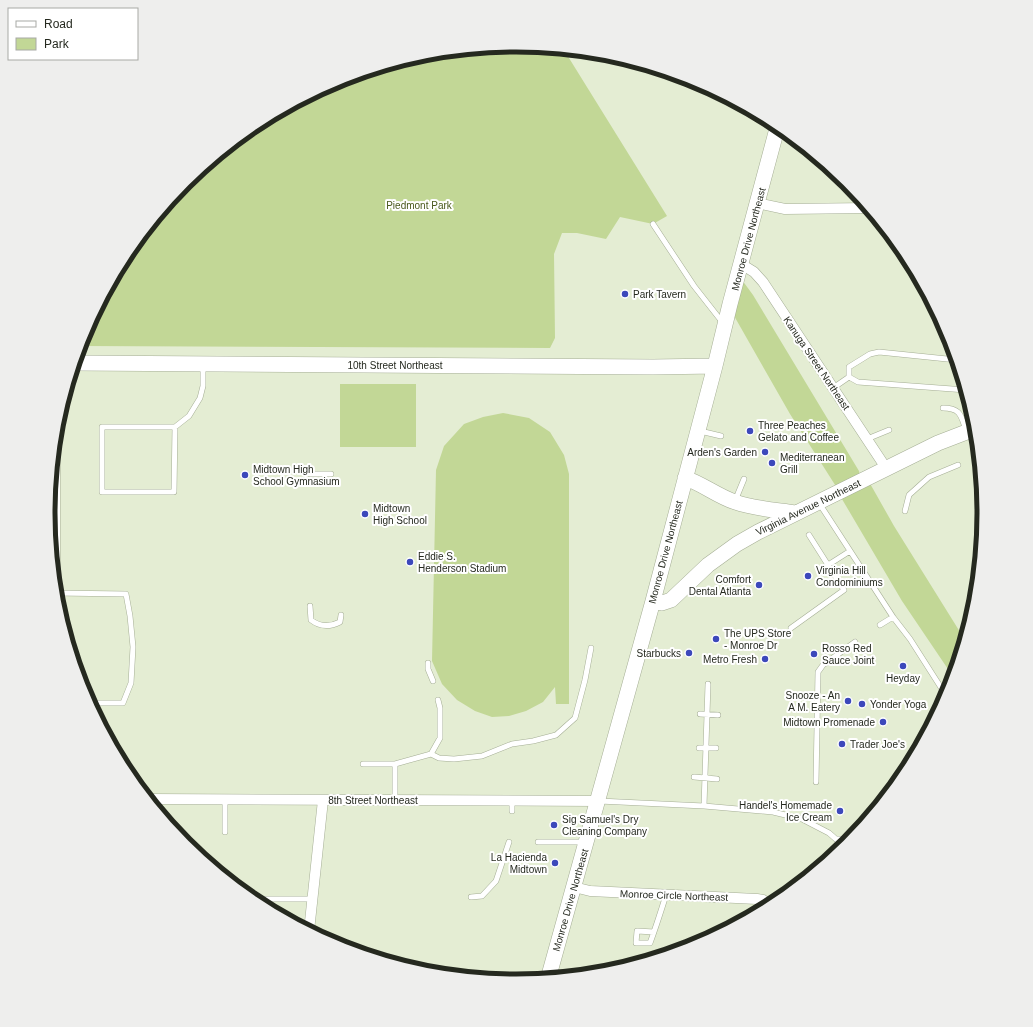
<svg xmlns="http://www.w3.org/2000/svg" width="1033" height="1027" font-family="Helvetica,sans-serif">
	<rect width="100%" height="100%" fill="#e4edd3"/>
	<path fill="#c2d796" d="M517,45L564,50L667,216L653,224L620,217L606,239L577,233H562L554,254L555,338L550,348L80,346L84,334L127,253L185,182L256,124L337,81L425,54Z
		M742,280L753,295L859,471L860,476L837,488L790,414L733,314Z
		M340,384H416V447H340Z
		M503,413L529,418L550,432L564,455L569,474V704H556L555,687L543,702L526,711L509,716L492,717L475,711L457,700L442,684L432,661L436,470L444,446L464,424L483,417Z
		M868,480L894,526L965,640L954,678L902,601L839,494Z"/>
	<g fill="none" stroke-linecap="round" stroke-linejoin="round">
		<g stroke="#a5ae95" stroke-width="6">
			<path id="lane" d="M653,224L694,286L723,323
				M849,377V367L870,354L879,352L957,360
				M849,377L858,382L966,390
				M833,388L849,377
				M943,408C961,408 961,416 966,430
				M175,427L174,492H102V427H175L189,416L200,398L203,386V365
				M700,431L721,436
				M867,439L889,430
				M310,474H331
				M735,501L744,479
				M819,503L893,617L880,625
				M905,511L909,495L929,477L958,465
				M809,535L828,565L850,551
				M56,593L126,594L130,616L133,647L131,683L123,703H89
				M310,606L311,620C320,627 330,627 340,622L341,615
				M893,617L910,639L947,697
				M791,628L844,590L828,565
				M428,663V669L433,681
				M700,714L718,715
				M699,748H716
				M431,754L439,758L454,759L482,756L512,744L533,741L556,735L575,718L585,680L591,648
				M363,764H395V800
				M395,764L431,754L440,738V708L438,700
				M694,777L717,779
				M816,782L818,672L823,665L855,642
				M599,801L704,806L773,812L802,819L829,833L845,847
				M704,806L708,684
				M512,811V801
				M225,832V800
				M836,839H852
				M538,842H583
				M471,897L482,896L496,881L509,842
				M251,899H313
				M654,932L637,931L636,943H650C656,927 661,911 666,895"/>
		</g>
		<g stroke="#a5ae95" stroke-width="11">
			<path id="street" d="M757,203L785,209L869,208
				M741,264L754,272L763,282L886,468
				M55,446V587
				M148,799L598,801
				M574,887L590,891L757,899L763,900L771,906
				M309,931L323,800
				M470,976L479,978"/>
		</g>
		<g stroke="#a5ae95" stroke-width="16">
			<path id="secondary" d="M75,363L653,367L715,366
				M685,478C703,484 717,496 735,502C755,509 776,510 796,513
				M653,601L662,603L671,600L708,565L737,544L758,532L938,443L977,428
				M548,979L653,601L715,366L730,304L778,125"/>
		</g>
		<use href="#lane" stroke="#fff" stroke-width="5"/>
		<use href="#street" stroke="#fff" stroke-width="10"/>
		<use href="#secondary" stroke="#fff" stroke-width="15"/>
	</g>
	<g fill="#3c48bb" stroke="#fff" stroke-width="1.5">
		<circle cx="625" cy="294" r="4"/>
		<circle cx="750" cy="431" r="4"/>
		<circle cx="765" cy="452" r="4"/>
		<circle cx="772" cy="463" r="4"/>
		<circle cx="245" cy="475" r="4"/>
		<circle cx="365" cy="514" r="4"/>
		<circle cx="410" cy="562" r="4"/>
		<circle cx="808" cy="576" r="4"/>
		<circle cx="759" cy="585" r="4"/>
		<circle cx="716" cy="639" r="4"/>
		<circle cx="689" cy="653" r="4"/>
		<circle cx="814" cy="654" r="4"/>
		<circle cx="765" cy="659" r="4"/>
		<circle cx="903" cy="666" r="4"/>
		<circle cx="848" cy="701" r="4"/>
		<circle cx="862" cy="704" r="4"/>
		<circle cx="883" cy="722" r="4"/>
		<circle cx="842" cy="744" r="4"/>
		<circle cx="840" cy="811" r="4"/>
		<circle cx="554" cy="825" r="4"/>
		<circle cx="555" cy="863" r="4"/>
	</g>
	<g text-anchor="middle" stroke-width="4" stroke-linejoin="round" paint-order="stroke">
		<g font-size="10" fill="#48581b" stroke="#fff">
			<text x="419" y="209">Piedmont Park</text>
		</g>
		<g font-size="10" fill="#25291f" stroke="#fff">
			<text transform="translate(748 239) rotate(-75)" y="4">Monroe Drive Northeast</text>
			<text transform="translate(817 363) rotate(56)" y="4">Kanuga Street Northeast</text>
			<text x="395" y="369">10th Street Northeast</text>
			<text transform="translate(808 507) rotate(-26)" y="4">Virginia Avenue Northeast</text>
			<text transform="translate(665 552) rotate(-75)" y="4">Monroe Drive Northeast</text>
			<text x="373" y="804">8th Street Northeast</text>
			<text transform="translate(674 895) rotate(2)" y="4">Monroe Circle Northeast</text>
			<text transform="translate(570 900) rotate(-74)" y="4">Monroe Drive Northeast</text>
		</g>
		<g font-size="10" fill="#25291f" stroke="#fff" text-anchor="start">
			<text x="633" y="298">Park Tavern</text>
			<text x="758" y="429">Three Peaches<tspan x="758" dy="12">Gelato and Coffee</tspan></text>
			<text x="757" y="456" text-anchor="end">Arden's Garden</text>
			<text x="780" y="461">Mediterranean<tspan x="780" dy="12">Grill</tspan></text>
			<text x="253" y="473">Midtown High<tspan x="253" dy="12">School Gymnasium</tspan></text>
			<text x="373" y="512">Midtown<tspan x="373" dy="12">High School</tspan></text>
			<text x="418" y="560">Eddie S.<tspan x="418" dy="12">Henderson Stadium</tspan></text>
			<text x="816" y="574">Virginia Hill<tspan x="816" dy="12">Condominiums</tspan></text>
			<text x="751" y="583" text-anchor="end">Comfort<tspan x="751" dy="12">Dental Atlanta</tspan></text>
			<text x="724" y="637">The UPS Store<tspan x="724" dy="12">- Monroe Dr</tspan></text>
			<text x="822" y="652">Rosso Red<tspan x="822" dy="12">Sauce Joint</tspan></text>
			<text x="681" y="657" text-anchor="end">Starbucks</text>
			<text x="757" y="663" text-anchor="end">Metro Fresh</text>
			<text x="903" y="682" text-anchor="middle">Heyday</text>
			<text x="840" y="699" text-anchor="end">Snooze - An<tspan x="840" dy="12">A M. Eatery</tspan></text>
			<text x="870" y="708">Yonder Yoga</text>
			<text x="875" y="726" text-anchor="end">Midtown Promenade</text>
			<text x="850" y="748">Trader Joe's</text>
			<text x="832" y="809" text-anchor="end">Handel's Homemade<tspan x="832" dy="12">Ice Cream</tspan></text>
			<text x="562" y="823">Sig Samuel's Dry<tspan x="562" dy="12">Cleaning Company</tspan></text>
			<text x="547" y="861" text-anchor="end">La Hacienda<tspan x="547" dy="12">Midtown</tspan></text>
		</g>
	</g>
	<path d="M0 0H1033V1027H0ZM55 513a461 461 0 1 1 922 0a461 461 0 1 1-922 0Z" fill="#eeeeed" fill-rule="evenodd"/>
	<path fill="none" stroke="#25291f" stroke-width="5" d="M55 513a461 461 0 1 1 922 0a461 461 0 1 1-922 0Z"/>
	<rect x="8" y="8" width="130" height="52" fill="#ffffff" stroke="#a8a9a5"/>
	<rect x="16" y="21" width="20" height="6" fill="#ffffff" stroke="#a8a9a5"/>
	<text x="44" y="28" font-size="12" fill="#25291f">Road</text>
	<rect x="16" y="38" width="20" height="12" fill="#c2d796" stroke="#a8a9a5"/>
	<text x="44" y="48" font-size="12" fill="#25291f">Park</text>
</svg>
